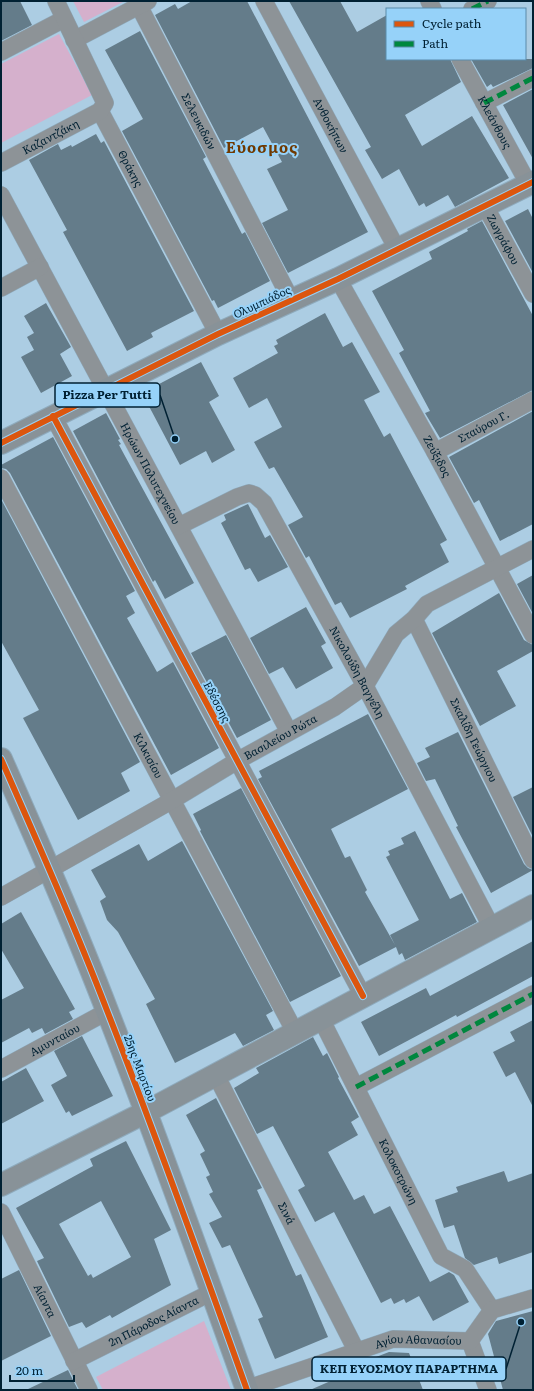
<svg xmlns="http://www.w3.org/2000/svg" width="534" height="1391" font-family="Literata,serif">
	<rect width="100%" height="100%" fill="#accde3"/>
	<path fill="#d5b0cc" d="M73,1H125L84,22Z
		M59,34L92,95L1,143V64Z
		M204,1321L231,1390H103L96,1377Z"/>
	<path fill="#647c8a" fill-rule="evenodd" d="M1,1H20L32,25L1,41Z
		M192,1H247L368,232L288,273L262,223L288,210L267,169L282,162L263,127L224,148L155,15L175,4L178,9Z
		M289,1H340L357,32L387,15V59H450L461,82L405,115L422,146L472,116L509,178L455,207L448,195L426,207L424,203L419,206L399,169L382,179L365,150L371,147Z
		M140,31L206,157L203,159L242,234L245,232L270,281L218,308L214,300L212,301L122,131L143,119L105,50Z
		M471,59H533V68L493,87L491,84L487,87Z
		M533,89V159L503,105Z
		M96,134L101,143L104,141L194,311L151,333L153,337L127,351L63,232L67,230L29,160L58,144L61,150L71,145L72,147Z
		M528,209L533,219V273L505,221Z
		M482,221L533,316V390L440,438L425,413L430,411L399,353L404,350L372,291L432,259L429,252L468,231L467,229Z
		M46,303L71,347L60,354L72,376L41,393L21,357L34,350L27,337L34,333L24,316Z
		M325,313L343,347L352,342L380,392L364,400L384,437L390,433L447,540L440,544L449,562L405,586L407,589L350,618L341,602L335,605L309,556L306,558L288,525L303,517L274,467L269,469L254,442L282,427L267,398L249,408L233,378L278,353L274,346L278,344L276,340Z
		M201,362L219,396L209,402L235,450L212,463L206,451L180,465L142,393Z
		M533,411V524L500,541L479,500L474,503L449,457Z
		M106,413L120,439L118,440L121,444L119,445L194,583L165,599L155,580L153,582L73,431Z
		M53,437L135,591L126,596L135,613L127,618L157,672L173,662L219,748L171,775L10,473L6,469L1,468V465Z
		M1,499L140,762L121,773L130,791L78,820L23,718L39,710L1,641Z
		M248,504L265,538L270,535L288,567L258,582L250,568L245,570L221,523L226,520L224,515Z
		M533,575V614L517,584Z
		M499,593L524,640L533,645V651L497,671L516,706L480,726L432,633Z
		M306,607L326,643L321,646L333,668L296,689L283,667L269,674L250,638Z
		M226,635L271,720L237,738L191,653Z
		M368,714L408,789L331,829L345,858L350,856L367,890L365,892L395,945L390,935L419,920L386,857L390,855L388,851L404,844L401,838L415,831L450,899L462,893L477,922L405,960L402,953L399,955L396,947L359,966L258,779L262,777L259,771Z
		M458,732L524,864L528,868L533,870L491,893L456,827L458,826L435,779L426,781L417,763L430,757L425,748Z
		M533,787V837L513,797Z
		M241,788L341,976L290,1002L200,831L201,830L193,814Z
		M182,841L273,1011L266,1015L274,1030L243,1046L235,1033L175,1063L146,1004L155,999L118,932L107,920L100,901L106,897L91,870L139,844L148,861Z
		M21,912L75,1009L69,1012L73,1019L45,1034L42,1028L32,1033L29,1028L1,1043V1000L24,988L1,949V924Z
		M533,941V976L457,1017L456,1015L379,1056L361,1022L426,988L430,996Z
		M533,1020V1107L515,1072L506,1077L493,1052L515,1041L510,1032Z
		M82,1036L113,1096L72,1116L69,1111L66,1113L51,1085L67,1076L54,1051Z
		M313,1037L323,1056L327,1053L339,1077L338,1078L359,1117L351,1122L358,1135L328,1152L354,1200L364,1195L374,1214L390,1206L430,1282L449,1272L454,1275L469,1302L433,1321L419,1296L406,1303L404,1299L394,1304L391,1298L381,1303L334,1212L315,1222L298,1190L305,1186L273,1126L257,1134L234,1088L259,1073L256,1068Z
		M26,1068L44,1101L1,1124V1082Z
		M216,1098L262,1188L257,1190L296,1276L301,1274L328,1337L275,1359L258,1319L263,1317L230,1245L222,1248L209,1223L222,1217L209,1194L213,1192L206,1177L210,1175L200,1154L205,1151L186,1115Z
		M126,1141L171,1230L154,1239L171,1285L112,1318L110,1315L86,1328L82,1322L69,1327L37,1261L44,1258L16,1208L93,1166L90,1159ZM101,1201L131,1257L93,1278L91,1274L88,1276L59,1224Z
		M504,1171L508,1182L533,1173V1252L499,1264L497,1257L474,1265L465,1258L454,1225L444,1228L435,1200L458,1192L456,1187Z
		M19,1270L51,1336L1,1361V1279Z
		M533,1311V1390H503L488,1334L496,1321Z
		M389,1352L409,1353L423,1390H310L342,1376L340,1371Z
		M68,1370L78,1390H26Z"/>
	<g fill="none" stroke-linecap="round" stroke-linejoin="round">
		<g stroke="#8eaabc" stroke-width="18">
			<g id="street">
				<path id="s1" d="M264,1L397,249"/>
				<path d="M429,1L433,9"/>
				<path id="s2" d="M139,6L291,300"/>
				<path d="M472,9L488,1"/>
				<path d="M74,40L148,1"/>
				<path d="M1,52L64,19"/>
				<path id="s3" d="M460,59L529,185"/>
				<path d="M484,103L533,78"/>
				<path id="s4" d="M100,111L218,334"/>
				<path id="s5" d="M1,163L100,111L105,103L56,1"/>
				<path id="s6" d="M1,195L289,732"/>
				<path id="s7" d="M485,206L533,294"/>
				<path id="s8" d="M338,279L435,452L533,635"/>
				<path d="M1,288L40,267"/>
				<path d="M53,416L363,996"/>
				<path id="s9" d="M435,452L533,400"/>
				<path id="s10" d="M1,478L295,1032"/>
				<path id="s11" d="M179,526L237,497L249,493L255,495L264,503L365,686L492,928"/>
				<path id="s12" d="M414,619L533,860"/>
				<path id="s13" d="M1,897L171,801L237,761L335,707L365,686L396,634L414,619L427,604L533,549"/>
				<path id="s14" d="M321,1019L441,1256L465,1269L492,1310"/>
				<path id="s15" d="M1,1069L108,1011"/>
				<path id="s16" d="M216,1075L357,1352"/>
				<path d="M356,1087L533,994"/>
				<path id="s17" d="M1,1212L89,1390"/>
				<path d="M470,1341L488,1390"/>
				<path id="s18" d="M74,1361L212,1292"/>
				<path id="s19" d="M246,1389L393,1339L470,1341L492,1310L533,1298"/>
			</g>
		</g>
		<g stroke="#8eaabc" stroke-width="24">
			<path id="secondary" d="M1,443L218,334L338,279L533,182
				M1,759C38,843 75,927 108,1013C157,1138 202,1264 247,1390
				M1,1185L146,1112L533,906"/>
		</g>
		<use href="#street" stroke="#8d9397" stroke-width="17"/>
		<use href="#secondary" stroke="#889298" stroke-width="22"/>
		<path stroke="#00873e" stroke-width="5" stroke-dasharray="10 5" stroke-linecap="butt" d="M472,9L488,1
			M484,103L533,78
			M356,1087L533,994"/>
		<g stroke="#96d2f9" stroke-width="8">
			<path id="cycleway" d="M53,416L363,996
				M1,443L218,334L338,279L533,182
				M1,759C38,843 75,927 108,1013C157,1138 202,1264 247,1390"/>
		</g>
		<use href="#cycleway" stroke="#dc560e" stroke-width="6"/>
	</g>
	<g text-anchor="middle" stroke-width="4" stroke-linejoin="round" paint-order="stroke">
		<g font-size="11" fill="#002133" stroke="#96d2f9">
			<text dy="4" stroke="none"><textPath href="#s2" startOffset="130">Σελευκιδών</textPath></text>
			<text dy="4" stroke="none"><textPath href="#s3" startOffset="72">Κλεάνθους</textPath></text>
			<text dy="4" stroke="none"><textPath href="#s1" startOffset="141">Ανθοκήπων</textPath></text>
			<text dy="4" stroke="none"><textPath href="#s5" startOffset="56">Καζαντζάκη</textPath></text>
			<text dy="4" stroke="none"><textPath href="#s4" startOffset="65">Θράκης</textPath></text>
			<text dy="4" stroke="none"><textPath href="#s7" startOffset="38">Ζωγράφου</textPath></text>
			<text transform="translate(262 302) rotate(-25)" y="4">Ολυμπιάδος</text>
			<text dy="4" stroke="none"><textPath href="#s9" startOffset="55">Σταύρου Γ.</textPath></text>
			<text dy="4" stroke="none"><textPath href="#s8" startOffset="203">Ζεύξιδος</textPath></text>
			<text dy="4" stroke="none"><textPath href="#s6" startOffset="316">Ηρώων Πολυτεχνείου</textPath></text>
			<text dy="4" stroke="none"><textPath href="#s11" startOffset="289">Νικολούδη Βαγγέλη</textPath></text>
			<text transform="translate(217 702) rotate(62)" y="4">Εδέσσης</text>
			<text dy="4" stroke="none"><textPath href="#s13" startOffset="322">Βασιλείου Ρώτα</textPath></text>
			<text dy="4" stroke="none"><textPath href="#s12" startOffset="135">Σκαλίδη Γεώργιου</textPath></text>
			<text dy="4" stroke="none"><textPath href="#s10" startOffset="314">Κιλκισίου</textPath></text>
			<text dy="4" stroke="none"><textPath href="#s15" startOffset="61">Αμυνταίου</textPath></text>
			<text transform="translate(140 1068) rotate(69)" y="4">25ης Μαρτίου</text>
			<text dy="4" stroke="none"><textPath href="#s14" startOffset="171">Κολοκοτρώνη</textPath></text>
			<text dy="4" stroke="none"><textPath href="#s16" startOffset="155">Σινά</textPath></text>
			<text dy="4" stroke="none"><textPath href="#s17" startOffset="99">Αίαντα</textPath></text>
			<text dy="4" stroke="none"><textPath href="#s18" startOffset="89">2η Πάροδος Αίαντα</textPath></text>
			<text dy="4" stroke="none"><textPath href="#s19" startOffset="180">Αγίου Αθανασίου</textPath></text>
		</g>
		<g font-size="15" font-weight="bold" letter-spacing="1" fill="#703900" stroke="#96d2f9">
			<text x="262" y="153">Εύοσμος</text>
		</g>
	</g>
	<path fill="none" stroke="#002133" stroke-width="1.5" d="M175 439L160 395M521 1322L506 1369"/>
	<g fill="#002133" stroke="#96d2f9" stroke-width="1.5">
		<circle cx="175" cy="439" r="4"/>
		<circle cx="521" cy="1322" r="4"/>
	</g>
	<g fill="#96d2f9" stroke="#002133" stroke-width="1.5">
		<rect x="55" y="383" width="105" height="24" rx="4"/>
		<rect x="312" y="1357" width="194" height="24" rx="4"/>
	</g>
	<g font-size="12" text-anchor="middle" font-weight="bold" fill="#002133">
		<text x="107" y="399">Pizza Per Tutti</text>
		<text x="409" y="1373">ΚΕΠ ΕΥΟΣΜΟΥ ΠΑΡΑΡΤΗΜΑ</text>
	</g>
	<rect width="534" height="1391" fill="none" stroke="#002133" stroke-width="4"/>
	<rect x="386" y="8" width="140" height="52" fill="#96d2f9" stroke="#5a8baa"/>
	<rect x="394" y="21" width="20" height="6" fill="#dc560e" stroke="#5a8baa"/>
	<text x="422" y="28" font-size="12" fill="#002133">Cycle path</text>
	<rect x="394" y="41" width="20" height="6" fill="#00873e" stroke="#5a8baa"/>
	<text x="422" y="48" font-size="12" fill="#002133">Path</text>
	<path d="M10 1375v6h64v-6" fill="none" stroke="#002133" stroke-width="2"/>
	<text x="16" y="1375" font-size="12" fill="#002133" stroke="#96d2f9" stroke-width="3" paint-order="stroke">20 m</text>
</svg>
